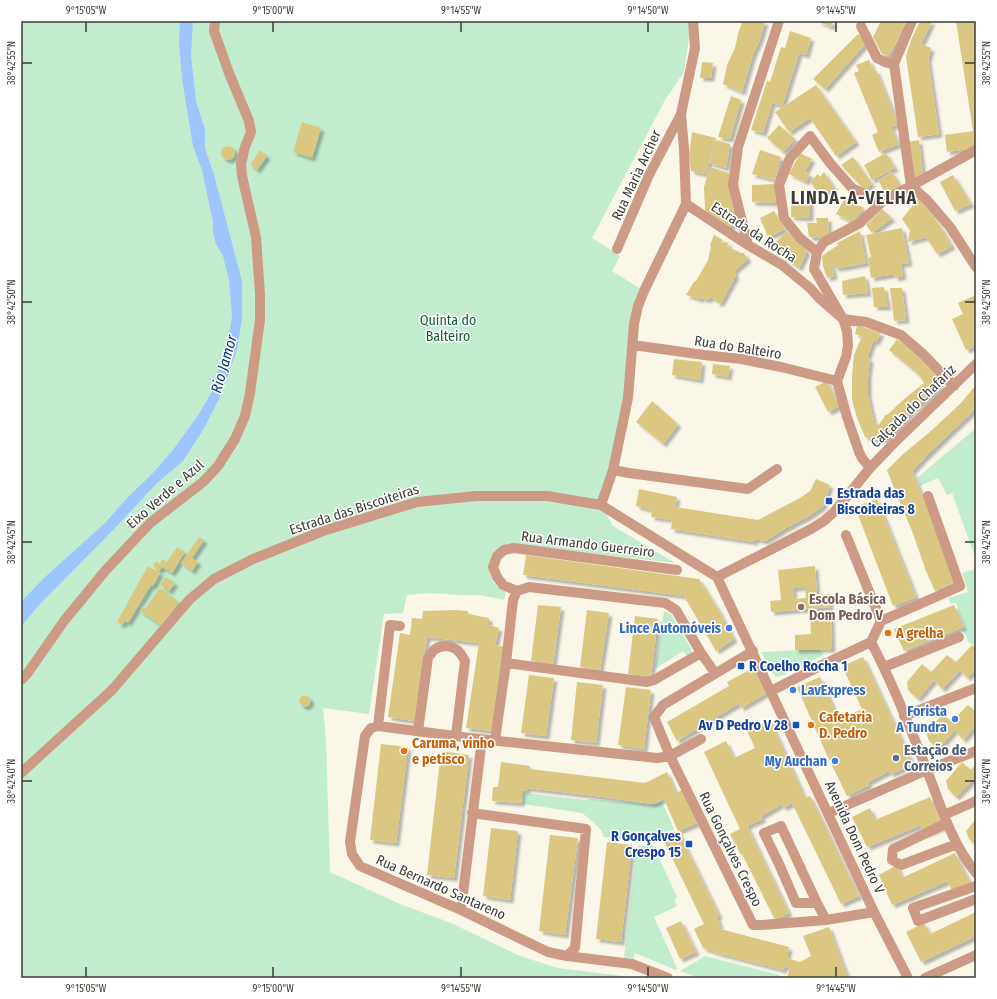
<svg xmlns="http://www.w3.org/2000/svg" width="997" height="999" font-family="'Fira Sans Condensed',sans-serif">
	<defs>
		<filter id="shadow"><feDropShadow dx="3.5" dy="3.5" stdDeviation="1" flood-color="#0004"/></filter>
	</defs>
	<rect width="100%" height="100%" fill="#faf7e8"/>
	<path fill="#c2ecce" d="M21,21H687L690,31L684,72L665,100L592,238L620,256L612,271L644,291L631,374L601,505L613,526L657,552L675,563L527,546L517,545L489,568C492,582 494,586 506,592L504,600L480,595H459L431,593L407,595L403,613L384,614L369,714L323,708L326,740L330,872L400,904L451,923L520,956L558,968L623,976V978H21Z
		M976,428V560L952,493L947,495L938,478L920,486L918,477Z
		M976,569V646L975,645L969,643L963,630L965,627L956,603L951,604L948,598L968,592L962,573Z
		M664,611L671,614L691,648L692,652L690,655L688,657L683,651L655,669Z
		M820,649L823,655L784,675L776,677L773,674L761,652Z
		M524,793L585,800L591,799L652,805L662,802L674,829C668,832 661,837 654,839C639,844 620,839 604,837L601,830L592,821L582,813L523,804Z
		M652,845L655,849L677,897L674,900L677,906L654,917L677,968L676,970L635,953L633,959L624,958L637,846Z
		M705,956L780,975L779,978H699L680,971Z"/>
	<path fill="#9dc6ff" d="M180,21H193L191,55L196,101L205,129V148L214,175L242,281V319L237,350L219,399L203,430L183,461L158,482L114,529L40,604L21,626V602L43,579L105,523L127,498L153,473L173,450L199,414L211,393L222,359L229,334L232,317L229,280L223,256L216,244L213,233V222L202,170L193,146L182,79L179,42Z"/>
	<path fill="#dac882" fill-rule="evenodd" filter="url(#shadow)" d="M743,21H765L760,39L753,54L742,92L723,84L727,65L735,48L739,30Z
		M817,21H833L831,27Z
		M881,21H906L896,43L888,56L882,54L873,37Z
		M920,21H932L921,44L931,48L928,60L939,134L918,137L906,57L911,40Z
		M956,21H976V145H975V148L947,152L945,135L973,131Z
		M790,31L811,38L806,55L799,53L782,106L772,103L763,133L751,130L767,81L770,82L781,47L785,48Z
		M858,34L867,42L825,89L813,79Z
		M869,60L874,71L876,70L898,124L891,127L899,144L879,152L872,135L878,132L854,73L859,71L856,65Z
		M702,62L713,63L711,78H700Z
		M816,85L856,142L836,156L810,118L789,132L775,112Z
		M731,96L741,100L730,139L718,137Z
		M302,122L321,128L312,158L293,152Z
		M779,125L795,139L783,152L767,138Z
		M692,132L716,138L706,174L691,171L689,156Z
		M717,140L730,144L726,168L710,163Z
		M919,140L923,175L913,179L909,142Z
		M221 153a7 7 0 1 1 14 0a7 7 0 1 1-14 0Z
		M260,150L267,156L257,170L250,165Z
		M760,150L781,157L775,180L752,174Z
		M800,153L812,159L805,172L810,174L806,182L789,174Z
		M886,153L895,168L872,180L864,165Z
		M853,157L872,184L864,189L841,165Z
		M710,167L729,173L732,202L736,225L725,227L705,210L704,187Z
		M824,172L834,187L821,196L810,182L818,174L820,177Z
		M892,172L900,185L895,190L891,192L885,193L878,180Z
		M953,175L971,204L955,211L940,182Z
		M775,184L776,203L752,202V185Z
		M920,196L942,229L952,246L937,254L926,237L908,242L910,230L902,219Z
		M845,198L864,208L852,222L836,214Z
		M791,200H810V218L791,217Z
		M882,209L892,218L872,233L866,225Z
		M774,211L785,229L768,237L760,218Z
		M816,218H828L829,239L809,237L807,223H817Z
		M902,228L909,263L901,264L903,276L895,278L894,274L871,278L868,258L871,257L866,235Z
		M787,231L807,251L799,268L774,251L777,241Z
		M860,231L866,263L845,267L835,268L834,264L823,266L822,256L838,245L837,243Z
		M714,235L723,240L721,242L723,243L725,242L729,243L727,246L741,253H744L748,259L734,271L736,275L721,303H716L717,300L710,297L708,300L701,298L699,299L686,295L694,282L696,281L708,260L711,246L710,245Z
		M832,265L834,276L827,278L823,266Z
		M865,276L868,293L843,295L842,281Z
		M884,287L888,307H874L872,288Z
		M890,288H902L906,320L894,321Z
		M976,295V346L966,350L952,319L963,314L958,303Z
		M857,325L881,333L876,342L873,341L867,358L870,359L868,377V395L874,422L878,425L881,422L886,414L887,415L902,401L924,383L919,375L889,350L897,339L914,352L929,366L942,381L937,383L941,386L912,411L898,427L884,440L865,437L857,418L852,400V376L854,355L862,336L855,334Z
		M674,359L702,362L700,380L672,375Z
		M713,364L730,366L728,377L712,374Z
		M827,381L840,406L828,412L815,387Z
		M976,385V408L927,455L912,471L934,524L955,582L935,591L926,571L912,531L896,493L887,470L902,455L931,431L960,404Z
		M652,401L678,424L663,444L636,422Z
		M816,479L830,485L823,506L809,516L786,528L765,541L755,539L754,542L671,529L672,520L651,517L652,510L636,506L639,489L677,497L675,507L758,520L800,498L810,491Z
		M877,499L916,597L893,606L855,507Z
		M199,537L204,540L192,558L198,562L192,571L181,563Z
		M177,547L185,552L172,573L162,567L159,571L153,566L156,561L160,564L162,559L167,562Z
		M526,555L699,579L718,609L734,639L716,651L684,596L523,575Z
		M148,566L160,573L153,586L151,585L128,623L125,621L122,625L117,622Z
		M815,566L817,595L829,594L830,607L771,612L770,601L781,600L778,570ZM805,587L806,598L794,599L793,588Z
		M166,577L175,583L169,591L160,585Z
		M160,588L179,602L162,626L140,611L142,607L145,609Z
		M538,605L561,607L553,664L531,661Z
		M954,605L963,627L904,651L894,629Z
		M456,610L468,611V614L489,618V625L499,628L495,645L505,647L493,731L466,728L479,643L427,637L414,721L388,717L400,633L410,635L412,618L422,619L423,611Z
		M587,610L609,613L600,670L580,667Z
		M831,613L832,649L795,650V635L811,634L810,614Z
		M635,616L658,619L651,676L628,674Z
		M972,645L976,648V669L967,678L960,670L942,689L934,680L918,699L908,690L907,682L922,664L931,672L947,655L956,662Z
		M863,657L913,764L891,774L889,771L868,782L869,785L847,796L826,753L797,687L820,677L839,720L862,709L842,666Z
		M755,667L768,692L741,708L739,703L677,741L667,722L729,686L727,682Z
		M529,675L554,678L546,736L521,733Z
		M577,682L603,685L596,743L571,740Z
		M626,687L651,690L644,749L618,745Z
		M299.5 701a5.5 5.5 0 1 1 11 0a5.5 5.5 0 1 1-11 0Z
		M968,705L976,712V725L963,740L955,730L938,749L929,741L926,732L943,714L951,722Z
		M770,720L805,798L810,796L859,896L841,904L792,803L783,808L782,804L761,816L763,819L747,826L789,913L775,920L742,854L741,855L730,834L740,829L704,752L726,741L734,758L755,748L747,731Z
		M381,744L408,747L396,843L370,840Z
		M441,751L469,755L454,878L427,875Z
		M501,762L530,766V769L645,783L667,772L676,793L682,790L697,823L678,831L719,915L717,917L721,929L789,947L787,958L800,962L811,956L803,936L829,927L848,978H787L790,968L785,966L783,970L721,954L703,948L694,929L704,924L663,839L678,831L664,799L653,804L596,796L527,788V791L522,790L521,803L492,801L493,787H498Z
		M962,762L971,770L976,764V781L974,779L956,797L948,789L946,781Z
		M930,797L943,827L925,834L921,825L867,847L852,817L870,808L875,820Z
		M976,819V845L969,839L966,831Z
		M491,828L518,831L510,900L483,896Z
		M550,835L578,838L565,935L539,931Z
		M607,842L632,845L621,942L596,939Z
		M955,853L970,883L952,891L948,881L892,905L879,875L897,865L902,878Z
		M976,912V936L921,962L906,932L924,923L930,934Z
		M681,921L696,952L680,959L666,928Z"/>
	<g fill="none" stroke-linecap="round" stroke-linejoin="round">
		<path stroke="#cd9a85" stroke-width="10" d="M912,21L894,64L911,186L927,200L950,227L976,267
			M861,26L877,58L885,62L894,64
			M686,204L748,245L782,265L810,288L819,298L843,319L866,322L901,335L922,353L954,386
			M748,245L733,185L738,147L779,21
			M617,249L649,175L681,114
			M817,252L800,238L784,218L779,185L790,158L810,136L830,163L852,188L882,202
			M633,345L704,355L741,359L781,367L837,381
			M870,468L862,458L859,452L847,417L837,381L846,357L848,345L847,331L843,319L814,269L817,252L824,242L860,223L882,202L976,150
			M613,470L629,473L748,489L777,469
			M601,505L613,470L628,398L634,324L638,306L644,291L686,204L684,149L681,114L695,48L693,21
			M846,535L881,621L871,642
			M717,577L874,912L908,978
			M717,577L811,529L824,521L835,511L870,468L894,443L976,364
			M517,591L503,585L497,577L493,567L497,556L504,550L514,548L677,570
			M881,621L947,592L960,586L928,496
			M871,642C891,680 907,720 923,760C939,799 949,840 976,873
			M753,651L663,705L654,717L670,756L753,925H762L826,920L874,912
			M506,663L647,682L654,680L701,653
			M884,667L959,637
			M21,680L27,674L64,621L105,571L150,523L203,482L218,466L235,439L245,416L250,393L260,320V294L256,237L242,176L241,164L245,147L251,132L249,121L229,73L214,31L215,21
			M771,691L822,665L871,642
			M904,716L976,688
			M378,726L390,625L400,626
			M418,731L428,658C430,655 432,652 434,650C441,644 454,645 460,653C462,655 463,658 465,661L456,735
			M495,740L506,663L513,600L517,591L529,587L665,603L676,610L701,653L715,673
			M21,773L112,690L190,599L214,579L253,559L323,531L417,502L476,496H547L601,505L717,577
			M472,813L586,829L575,948L567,956
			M829,813L927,770L976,751
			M944,815L976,801
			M947,823L893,849L892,860L901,865L957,844
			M976,886L913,908L918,921L976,899
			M817,903H796L779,864L764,833L781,826L817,903L826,920
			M461,910L482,739
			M668,978L632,964L567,956L548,952L461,910L360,866L352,854L350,842L365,736L371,728L378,726L470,738L657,758L670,756L701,739
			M925,978L976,955"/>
	</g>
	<path fill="none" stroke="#3d3c36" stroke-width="1.5" d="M86,22V32M273,22V32M461,22V32M648,22V32M836,22V32M22,63H32M965,63H975M22,302H32M965,302H975M22,542H32M965,542H975M22,781H32M965,781H975M86,967V977M273,967V977M461,967V977M648,967V977M836,967V977"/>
	<g fill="#1a4fb4" stroke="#fff" stroke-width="1.5">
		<rect x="825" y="497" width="8" height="8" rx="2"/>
		<rect x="737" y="662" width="8" height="8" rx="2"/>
		<rect x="792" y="721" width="8" height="8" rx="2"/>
		<rect x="685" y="840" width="8" height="8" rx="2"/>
	</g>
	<circle fill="#8d6e63" stroke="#fff" stroke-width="1.5" cx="801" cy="607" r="4"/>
	<g fill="#3f7fe0" stroke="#fff" stroke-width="1.5">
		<circle cx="729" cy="628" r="4"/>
		<circle cx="793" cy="690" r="4"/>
		<circle cx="955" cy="719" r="4"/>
		<circle cx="835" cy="761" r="4"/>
	</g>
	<g fill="#e8710a" stroke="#fff" stroke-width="1.5">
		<circle cx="888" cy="633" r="4"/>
		<circle cx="811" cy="725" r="4"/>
		<circle cx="404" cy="751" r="4"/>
	</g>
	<circle fill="#5c6f8a" stroke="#fff" stroke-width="1.5" cx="896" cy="758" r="4"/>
	<g text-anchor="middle" stroke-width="3" stroke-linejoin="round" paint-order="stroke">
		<g font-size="14" fill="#3d3c36" stroke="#fff">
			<text transform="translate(636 175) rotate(-65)" y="5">Rua Maria Archer</text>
			<text transform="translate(754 232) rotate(33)" y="5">Estrada da Rocha</text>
			<text transform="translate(738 347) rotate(9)" y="5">Rua do Balteiro</text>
			<text transform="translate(913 406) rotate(-44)" y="5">Calçada do Chafariz</text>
			<text transform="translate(165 494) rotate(-41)" y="5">Eixo Verde e Azul</text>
			<text transform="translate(354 509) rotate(-18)" y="5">Estrada das Biscoiteiras</text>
			<text transform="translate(588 544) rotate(7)" y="5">Rua Armando Guerreiro</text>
			<text transform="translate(855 837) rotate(65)" y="5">Avenida Dom Pedro V</text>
			<text transform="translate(731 849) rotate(64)" y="5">Rua Gonçalves Crespo</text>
			<text transform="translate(441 887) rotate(24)" y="5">Rua Bernardo Santareno</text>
		</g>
		<g font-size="14" fill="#155f37" stroke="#fff">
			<text x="448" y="325">Quinta do<tspan x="448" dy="16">Balteiro</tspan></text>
		</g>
		<g font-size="14" font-weight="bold" fill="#164399" stroke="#fff" text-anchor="start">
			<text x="837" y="498">Estrada das<tspan x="837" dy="16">Biscoiteiras 8</tspan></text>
			<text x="749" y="671">R Coelho Rocha 1</text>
			<text x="788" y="730" text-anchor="end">Av D Pedro V 28</text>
			<text x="681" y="841" text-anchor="end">R Gonçalves<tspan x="681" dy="16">Crespo 15</tspan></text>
		</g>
		<g font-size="14" font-weight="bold" fill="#785e54" stroke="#fff" text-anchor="start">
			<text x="809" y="604">Escola Básica<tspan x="809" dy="16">Dom Pedro V</tspan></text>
		</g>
		<g font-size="14" font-weight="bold" fill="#366cbe" stroke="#fff" text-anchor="end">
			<text x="721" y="633">Lince Automóveis</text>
			<text x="801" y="695" text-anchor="start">LavExpress</text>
			<text x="947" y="716">Forista<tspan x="947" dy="16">A Tundra</tspan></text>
			<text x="827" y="766">My Auchan</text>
		</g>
		<g font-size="14" font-weight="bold" fill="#c56008" stroke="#fff" text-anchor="start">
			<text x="896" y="638">A grelha</text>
			<text x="819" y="722">Cafetaria<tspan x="819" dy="16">D. Pedro</tspan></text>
			<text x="412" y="748">Caruma, vinho<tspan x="412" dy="16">e petisco</tspan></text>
		</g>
		<g font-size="14" font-weight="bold" fill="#4e5e75" stroke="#fff" text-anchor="start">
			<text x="904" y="755">Estação de<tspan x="904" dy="16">Correios</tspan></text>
		</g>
		<g font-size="15" font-style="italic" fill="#003574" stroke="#fff">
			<text transform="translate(224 364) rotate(-74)" y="5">Rio Jamor</text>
		</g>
		<g font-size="18" font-weight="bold" letter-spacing="1" fill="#3d3c36" stroke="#fff">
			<text x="854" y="204">LINDA-A-VELHA</text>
		</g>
	</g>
	<rect width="997" height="999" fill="none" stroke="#ffffff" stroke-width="44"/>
	<rect x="22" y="22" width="953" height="955" fill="none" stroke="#3d3c36" stroke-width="1.5"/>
	<g font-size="10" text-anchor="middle" fill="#3d3c36">
		<text x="86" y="14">9°15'05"W</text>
		<text x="273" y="14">9°15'00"W</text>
		<text x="461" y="14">9°14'55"W</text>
		<text x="648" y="14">9°14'50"W</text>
		<text x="836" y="14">9°14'45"W</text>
		<text transform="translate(11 63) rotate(-90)" y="4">38°42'55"N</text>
		<text transform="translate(986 63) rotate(-90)" y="4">38°42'55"N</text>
		<text transform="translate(11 302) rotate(-90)" y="4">38°42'50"N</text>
		<text transform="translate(986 302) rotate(-90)" y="4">38°42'50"N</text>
		<text transform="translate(11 542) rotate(-90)" y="4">38°42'45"N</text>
		<text transform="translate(986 542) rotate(-90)" y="4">38°42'45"N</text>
		<text transform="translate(11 781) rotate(-90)" y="4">38°42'40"N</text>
		<text transform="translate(986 781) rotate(-90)" y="4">38°42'40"N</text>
		<text x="86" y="992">9°15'05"W</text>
		<text x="273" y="992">9°15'00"W</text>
		<text x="461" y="992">9°14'55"W</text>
		<text x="648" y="992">9°14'50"W</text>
		<text x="836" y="992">9°14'45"W</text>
	</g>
</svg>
